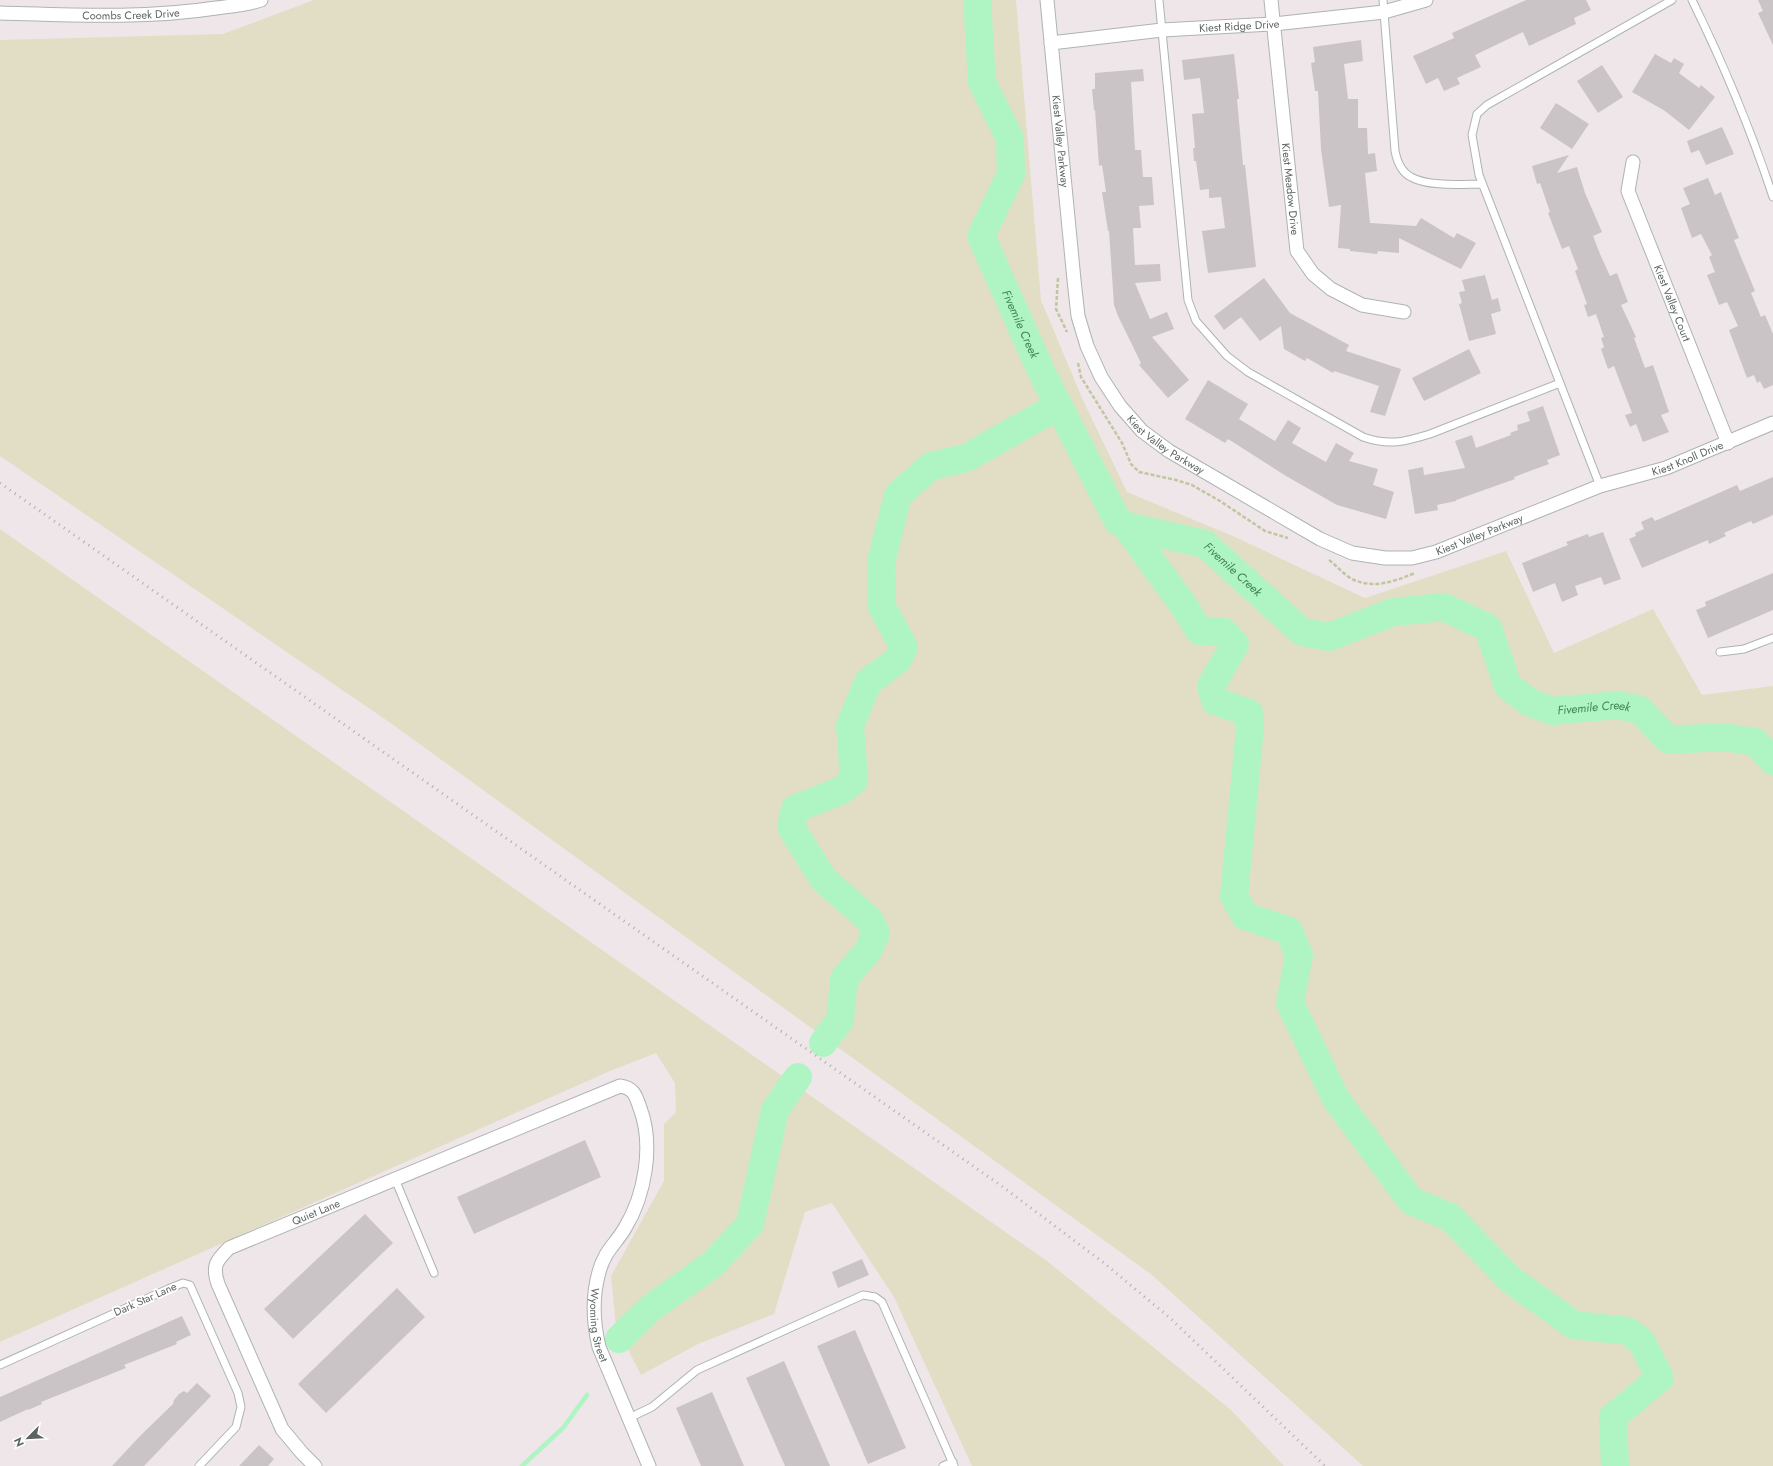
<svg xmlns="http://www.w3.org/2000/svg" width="1773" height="1466" font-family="Jost,sans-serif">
	<rect width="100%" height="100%" fill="#eee6e9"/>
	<path fill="#e2dec5" d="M314,0H1016L1041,300L1082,398L1127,492L1235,537L1365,598L1506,551L1554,653L1653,609L1702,695L1773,686V1466H1363L1152,1275L392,724L0,456V40L223,34Z
		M0,529L1047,1261L1231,1410L1284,1466H972L894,1297L832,1203L805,1212L774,1314L698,1344L641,1375L616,1326L611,1276L664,1181V1124L676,1112L675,1083L656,1053L610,1071L0,1342Z"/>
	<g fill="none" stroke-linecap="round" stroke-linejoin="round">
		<path stroke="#aef5c3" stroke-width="4.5" d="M522,1466L563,1428L587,1395"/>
		<g stroke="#aef5c3" stroke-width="28">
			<path id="s1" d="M977,0L982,82L1010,139L1011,174L981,236L1042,373L1117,520L1126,526L1205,544L1302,632L1329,637L1393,612L1444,607L1488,628L1508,686L1529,702L1552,711L1618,705L1640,710L1669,740L1723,737L1756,742L1773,761"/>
			<path d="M1126,526L1186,609L1199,631L1224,632L1235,644L1211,686L1215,701L1249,713L1250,728L1234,896L1245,916L1289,931L1299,955L1290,1003L1336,1099L1411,1201L1450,1217L1511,1280L1574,1325L1628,1331L1642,1342L1660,1378L1613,1417L1615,1466"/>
			<path d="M823,1043L840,1020L844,979L868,951L876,933L869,919L824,880L791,827L795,809L842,790L854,780L850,726L868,682L898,660L904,647L882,607L881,562L898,495L931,466L966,458L1058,406"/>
			<path d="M619,1339L652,1307L713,1264L750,1224L775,1110L798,1077"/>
		</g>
	</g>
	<path fill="#cbc4c7" d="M1526,0H1586L1591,10L1574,18L1576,24L1529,46L1523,32L1475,55L1481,67L1457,78L1460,84L1444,91L1438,78L1426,84L1413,56L1454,38L1452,33Z
		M1758,0H1773V45L1758,13L1763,11Z
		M1361,40L1363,61L1344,64L1348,99H1358V128H1367L1368,154L1375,153L1377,171L1365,173L1370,223L1416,226L1421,218L1454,238L1457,233L1476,243L1461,269L1399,238V253L1378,251L1377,254L1350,251V249L1338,248L1341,205L1329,207L1321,149L1318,91H1315L1311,63L1315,62L1313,47Z
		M1234,54L1239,99H1237L1243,165H1245L1256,267L1208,273L1202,231L1225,228L1221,197L1209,198V189L1200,190L1196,161H1194L1193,148H1195L1192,114L1204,113L1200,78L1184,80L1182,60Z
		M1655,54L1671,63L1674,58L1684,64L1679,73L1699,88L1701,85L1715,97L1689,130L1665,111L1632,92Z
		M1602,65L1623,97L1598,113L1577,81Z
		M1143,69L1144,81L1131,82L1135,150H1141L1143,177H1152L1154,205L1139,206L1141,228H1133L1135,265L1160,264L1161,281L1135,283L1150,319L1167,312L1174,329L1152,337L1189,380L1168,398L1139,365L1141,363L1118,316L1114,305L1109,231H1108L1102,192H1106L1102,165L1099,166L1095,110H1094L1092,89H1095V73Z
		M1556,103L1589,124L1572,149L1540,128Z
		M1722,127L1734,154L1706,165L1699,150L1691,153L1687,141Z
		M1569,155L1557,173L1577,167L1585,193L1602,232L1593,236L1600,254L1610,276L1617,273L1628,302L1621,305L1636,337L1634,338L1645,368L1653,365L1669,412L1661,415L1669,432L1643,442L1636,424L1630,427L1625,415L1632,413L1614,366L1608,369L1601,349L1604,347L1601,338L1604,337L1596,314L1588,317L1584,305L1587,304L1575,271L1578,269L1569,246L1562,249L1548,213L1550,212L1540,183L1537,184L1532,166Z
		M1708,178L1715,195L1721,192L1725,203L1739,238L1734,240L1755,291L1751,293L1761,317L1765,315L1773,334V385L1764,389L1760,381L1757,383L1754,375L1747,378L1729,330L1738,326L1727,302L1719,305L1707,275L1715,272L1709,257L1712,255L1701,234L1692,238L1681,208L1690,204L1683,188Z
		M1485,275L1492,300L1498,298L1501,311L1491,314L1496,334L1469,341L1459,304L1462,303L1459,292L1465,291L1462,280Z
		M1264,278L1290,313L1349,345L1346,351L1401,369L1385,416L1370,412L1379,386L1334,371L1333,373L1307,358L1305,361L1284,349L1281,326L1260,341L1241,317L1224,330L1214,316Z
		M1469,349L1481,373L1424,401L1412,378Z
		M1208,380L1248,404L1239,419L1275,441L1288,420L1301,428L1292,443L1326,462L1336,443L1354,453L1349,461L1378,469L1373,485L1394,492L1386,519L1337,505L1286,476L1228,439L1225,443L1185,419Z
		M1543,406L1560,455L1547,460L1549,464L1514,477L1515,479L1456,500V501L1437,505L1438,510L1415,514L1408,470L1423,467L1424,475L1465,468L1455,441L1472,435L1476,448L1511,435L1510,433L1518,430L1517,425L1530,421L1527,412Z
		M1773,477V515L1753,524L1751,521L1737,527L1724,533L1726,536L1709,544L1708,540L1642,568L1629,539L1636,536L1635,533L1644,529L1641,522L1652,517L1655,521L1737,485L1740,491Z
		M1603,532L1621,579L1604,585L1601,577L1575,586L1578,595L1562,602L1555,583L1533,592L1522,563L1568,545L1566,542L1588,534L1589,537Z
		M1773,573V610L1708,638L1696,610L1706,606L1705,602Z
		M585,1140L601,1177L474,1234L457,1197Z
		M365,1214L393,1243L293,1339L264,1309Z
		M862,1259L869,1275L838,1288L832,1272Z
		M397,1288L425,1317L326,1413L298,1384Z
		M182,1316L191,1335L176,1342L177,1344L124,1365L126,1368L41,1402L42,1404L28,1410V1409L0,1422V1397Z
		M855,1330L906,1448L868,1464L817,1346Z
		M784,1361L823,1450L830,1466H785L746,1378Z
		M197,1383L211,1396L144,1466H112L141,1435L173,1404L174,1400L179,1394L184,1391L187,1393Z
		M712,1392L744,1466H701L676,1408Z
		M259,1445L274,1459L268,1466H239Z"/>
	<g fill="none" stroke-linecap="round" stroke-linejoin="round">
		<g stroke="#aeb4b1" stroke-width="9">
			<path id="lane" d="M1159,0L1188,300L1196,321L1227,356L1248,372L1363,437C1389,446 1404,442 1430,434L1560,383
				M1383,0L1395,151C1397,161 1401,172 1411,177C1429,187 1462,184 1482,184
				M1692,0C1723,63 1751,130 1773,197
				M1600,486L1479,175L1472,135L1477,114L1487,105L1672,0
				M1720,652L1744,649L1773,638
				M395,1179L434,1273
				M0,1365L168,1289L183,1283L190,1285L238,1393L241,1407L236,1427L199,1466
				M629,1418L652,1407L697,1370L863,1295L875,1297L882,1302L954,1466
				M943,1466L953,1462"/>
		</g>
		<g stroke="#aeb4b1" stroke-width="15">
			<g id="street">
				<path id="s2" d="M1047,0L1074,280L1078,316L1087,346L1101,377L1120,406L1142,431L1169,451L1320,539L1352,553L1385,558H1412L1436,552L1600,486L1666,468L1773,423"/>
				<path id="s3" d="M1271,0L1297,251L1313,274L1331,289L1362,305L1404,312"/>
				<path id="s4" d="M0,13C72,15 144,19 216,8C231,6 246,5 261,0"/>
				<path id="s5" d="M1051,43L1162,30L1274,24L1384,12L1426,0"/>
				<path id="s6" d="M1633,162L1628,191L1728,443"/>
				<path id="s7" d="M315,1466L302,1453L282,1429L218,1284C212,1266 216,1261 229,1248L620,1086C634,1088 636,1096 640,1108C654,1145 645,1195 625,1228C615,1245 605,1250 599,1272C592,1297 593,1322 599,1347L649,1466"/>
			</g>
		</g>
		<path stroke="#c0c6a1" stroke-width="2.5" stroke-dasharray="4 2" stroke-linecap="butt" d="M1058,278L1056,309L1067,332
			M1078,363L1081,377L1122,443L1131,464L1139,472L1176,480L1192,485L1220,501L1265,531L1288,538
			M1329,560C1337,566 1345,576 1354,580C1375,589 1395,581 1415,573"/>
		<use href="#lane" stroke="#fff" stroke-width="7"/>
		<use href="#street" stroke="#fff" stroke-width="13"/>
		<path stroke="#afb0b0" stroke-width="3" stroke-dasharray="1 5" stroke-linecap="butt" d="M0,483L1003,1187L1104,1263L1170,1318L1325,1466"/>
	</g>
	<g text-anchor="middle" stroke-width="3.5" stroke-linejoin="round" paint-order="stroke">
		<g font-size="11" fill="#5d6460" stroke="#fff">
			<text dy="4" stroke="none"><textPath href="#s4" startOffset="131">Coombs Creek Drive</textPath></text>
			<text dy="4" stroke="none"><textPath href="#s5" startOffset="189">Kiest Ridge Drive</textPath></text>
			<text dy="4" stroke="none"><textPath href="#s2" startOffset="142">Kiest Valley Parkway</textPath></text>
			<text dy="4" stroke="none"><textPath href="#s3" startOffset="190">Kiest Meadow Drive</textPath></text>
			<text dy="4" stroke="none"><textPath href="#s6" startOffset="150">Kiest Valley Court</textPath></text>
			<text dy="4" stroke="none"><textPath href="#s2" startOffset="478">Kiest Valley Parkway</textPath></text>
			<text dy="4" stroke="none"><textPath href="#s2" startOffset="1048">Kiest Knoll Drive</textPath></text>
			<text dy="4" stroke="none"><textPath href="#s2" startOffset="826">Kiest Valley Parkway</textPath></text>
			<text dy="4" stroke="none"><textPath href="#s7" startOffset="343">Quiet Lane</textPath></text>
			<text transform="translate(145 1299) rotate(-24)" y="4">Dark Star Lane</text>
			<text dy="4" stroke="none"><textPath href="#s7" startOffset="934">Wyoming Street</textPath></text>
		</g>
		<g font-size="12" font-style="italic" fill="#408459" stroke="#fff">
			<text dy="4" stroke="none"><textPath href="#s1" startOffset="346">Fivemile Creek</textPath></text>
			<text dy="4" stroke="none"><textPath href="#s1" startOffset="694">Fivemile Creek</textPath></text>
			<text dy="4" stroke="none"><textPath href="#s1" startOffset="1138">Fivemile Creek</textPath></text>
		</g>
	</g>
	<g transform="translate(28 1438) rotate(246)" stroke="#ffffff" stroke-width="3" paint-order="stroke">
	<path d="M0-3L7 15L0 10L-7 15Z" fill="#5d6460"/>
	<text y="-6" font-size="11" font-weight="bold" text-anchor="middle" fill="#5d6460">N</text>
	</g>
</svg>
